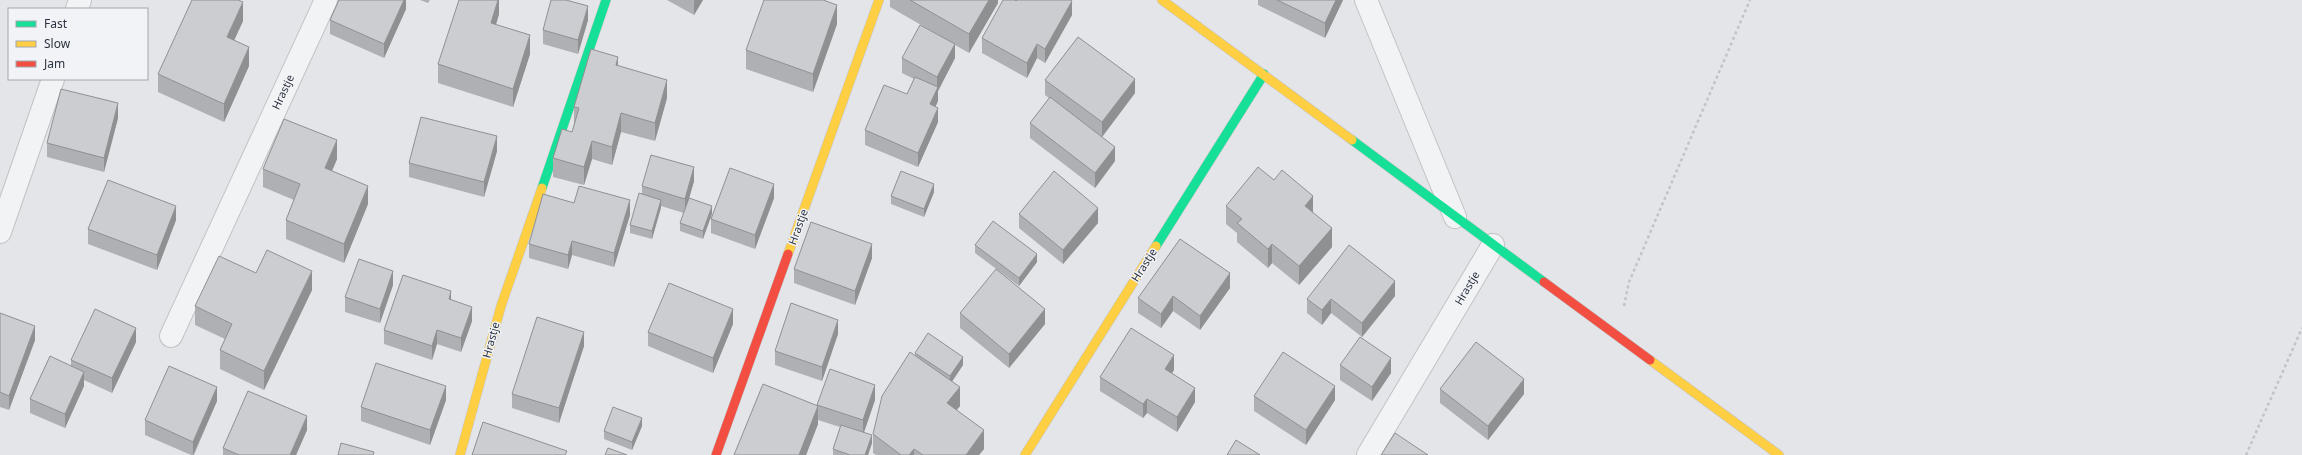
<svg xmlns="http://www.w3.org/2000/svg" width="2302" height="455" font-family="'Noto Sans',sans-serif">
	<rect width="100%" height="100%" fill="#e3e5e8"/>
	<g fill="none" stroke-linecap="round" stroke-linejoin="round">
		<g stroke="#c2c3c6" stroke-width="24">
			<path id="street" d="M1366,0L1455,217
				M77,9L80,0
				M0,232L53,79
				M171,336L326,0
				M1368,455L1493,245"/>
		</g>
		<g stroke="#c2c3c6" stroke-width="10">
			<path id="fast" d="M1352,140L1544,282
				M542,188L606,0
				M1156,246L1264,74"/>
		</g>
		<g stroke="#c2c3c6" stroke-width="10">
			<path id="slow" d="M1162,0L1352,140
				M788,254L879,0
				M1650,360L1779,455
				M460,455L501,306L542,188
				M1025,455L1156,246"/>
		</g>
		<g stroke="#c2c3c6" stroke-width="10">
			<path id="jam" d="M1544,282L1650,360
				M716,455L788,254"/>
		</g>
		<path stroke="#c1c3c6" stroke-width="2.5" stroke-dasharray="3 3" stroke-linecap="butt" d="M1624,306L1629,282L1750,0
			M2246,455L2302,328"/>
		<use href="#street" stroke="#f2f3f4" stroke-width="22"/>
		<use href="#fast" stroke="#16e098" stroke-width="9"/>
		<use href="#slow" stroke="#ffcf43" stroke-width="9"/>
		<use href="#jam" stroke="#f24e42" stroke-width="9"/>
	</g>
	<path fill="#afb0b3" d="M406,0V9L384,58L330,34V20Z
		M420,0H430L428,3Z
		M499,0V14L496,25L530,54L513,107L438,83V64Z
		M667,0H703L694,15Z
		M890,0H998V3L969,53L955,45V58L938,91V101L935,107L938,122L918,167L865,145V130L907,94L914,79L902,73V58L940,36L890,7Z
		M1258,0H1343L1325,38L1258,5Z
		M1072,15L1045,63L1037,58L1027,78L982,53V38Z
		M588,20L578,54L543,44V30Z
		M243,21L234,40L249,66L224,122L158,92V74Z
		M837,24L813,92L746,69V50Z
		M618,66L667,98L655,141L621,132L612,165L592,159L584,185L553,177V158L572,132L574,125V107Z
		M1045,80L1135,93L1102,137L1115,161L1095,188L1030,138V123L1049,98L1045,95Z
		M118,118L104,172L47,157V143Z
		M497,151L484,197L409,177V163Z
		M337,159L332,171L368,204L344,263L286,239V220L294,200L263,187V169Z
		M694,181L688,200L712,206L703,239L680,231V223L684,213L661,206L652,239L630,233V225L642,194V186Z
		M934,192L924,217L891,204V196Z
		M774,198L755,249L711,233V219Z
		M1226,206L1313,213L1332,247L1299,285L1272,263L1268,268L1237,242V233L1226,224Z
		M1019,214L1098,223L1063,264L1019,228Z
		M630,215L614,267L572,255L568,269L529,258V244Z
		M176,220L157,270L88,244V229Z
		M975,245L1037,262L1019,286L975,253Z
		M872,258L855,305L794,283V269Z
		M256,273L312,290L264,390L220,369V350L225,339L195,325V306Z
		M393,285L380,323L345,312V297Z
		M1230,288L1200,330L1173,311L1161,328L1138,313V298Z
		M1395,296L1362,337L1331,313L1322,325L1307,313V299Z
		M451,300L472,321L461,352L437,344L432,360L384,344V330Z
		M0,313L35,340L9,410L0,407Z
		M960,313L1045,324L1009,368L960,328Z
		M733,324L713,373L648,346V332Z
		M838,334L822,381L775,365V351Z
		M136,342L112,393L84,380V386L65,428L30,413V399L71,366V360Z
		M584,346L559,423L512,408V394Z
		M915,353L963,365L952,382L960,406L956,410L984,449L979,455H876L873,453V434L915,355Z
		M1340,365L1391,373L1372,401L1340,380Z
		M1174,370L1172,373L1195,402L1177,432L1147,413L1143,418L1100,391V377Z
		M1440,389L1524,394L1488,440L1440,403Z
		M1254,396L1335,400L1306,445L1254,411Z
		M446,400L430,445L361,421V407Z
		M875,400L864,432L872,443L868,455H833V449L840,427L818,420V424L806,455H734L817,405Z
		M217,401L194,455H191L145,435V420Z
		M642,426L632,450L604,439V431Z
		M307,430L296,455H223V448Z"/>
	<path fill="#8e9092" d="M404,0H406V9L384,58V44Z
		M498,0H499V14L491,41V23Z
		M695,0H703L694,15V1Z
		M989,0H998V3L969,53V34Z
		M1336,0H1343L1325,38V23Z
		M1072,1V15L1045,63V49Z
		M243,2V21L227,56V37Z
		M837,5V24L813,92V74Z
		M588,6V20L578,54V40Z
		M530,35V54L513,107V89Z
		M955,44V58L938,91V101L930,119V104L937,88V77Z
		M1037,44V58L1027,78V63Z
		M249,47V66L224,122V104Z
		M618,57V75L616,65Z
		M1135,79V93L1102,137V122Z
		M667,80V98L655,141V123Z
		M118,103V118L104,172V158Z
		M938,108V122L918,167V153Z
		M621,113V132L612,165V147Z
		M497,136V151L484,197V182Z
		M337,140V159L325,187V168Z
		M592,141V159L584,185V167Z
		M1115,147V161L1095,188V173Z
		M694,167V181L685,213V199Z
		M774,184V198L755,249V235Z
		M934,184V192L924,217V209Z
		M368,186V204L344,263V244Z
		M1313,196V215L1305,206Z
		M630,200V215L614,267V253Z
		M661,200V208L652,239V231Z
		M176,206V220L157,270V255Z
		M712,206V214L703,239V231Z
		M1098,208V223L1063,264V250Z
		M1332,228V247L1299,285V266Z
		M572,241V255L568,269V255Z
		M872,244V258L855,305V291Z
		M1272,244V263L1268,268V249Z
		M1037,254V262L1019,286V278Z
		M312,271V290L264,390V371Z
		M393,271V285L380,323V309Z
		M1230,273V288L1200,330V316Z
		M1395,281V296L1362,337V323Z
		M451,291V305L449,299Z
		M1173,296V311L1161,328V314Z
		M1331,299V313L1322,325V310Z
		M472,307V321L461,352V338Z
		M733,309V324L713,373V358Z
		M1045,309V324L1009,368V354Z
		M838,320V334L822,381V367Z
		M35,326V340L9,410V396Z
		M136,328V342L112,393V378Z
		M437,330V344L432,360V346Z
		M584,332V346L559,423V408Z
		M1174,355V370L1165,384V369Z
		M963,357V365L950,384V376Z
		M1391,358V373L1372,401V387Z
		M84,372V386L65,428V414Z
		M1524,379V394L1488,440V426Z
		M875,385V400L863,435V420Z
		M446,386V400L430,445V430Z
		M1335,386V400L1306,445V430Z
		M217,387V401L193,455V442Z
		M960,387V406L947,422V403Z
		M1195,388V402L1177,432V417Z
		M1147,399V413L1143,418V404Z
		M818,406V424L806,455H799Z
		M307,416V430L296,455H290Z
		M642,418V426L632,450V442Z
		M984,430V449L979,455H966Z
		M872,435V443L868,455H865Z
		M914,449V455H909Z"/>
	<path fill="#cbcdd0" stroke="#8e9092" d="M192,0H238L243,2L227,37L249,47L224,104L158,74Z
		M339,0H404L384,44L330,20Z
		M459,0H498L491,23L530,35L513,89L438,64Z
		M551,0H566L588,6L578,40L543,30Z
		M764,0H823L837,5L813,74L746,50Z
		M910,0H989L969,34Z
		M1003,0H1015L1016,1L1017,0H1070L1072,1L1045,49L1037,44L1027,63L982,38Z
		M1277,0H1336L1325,23Z
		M920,25L955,44L937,77L902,58Z
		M1078,37L1135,79L1102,122L1045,80Z
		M591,49L618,57L616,65L667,80L655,123L621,113L612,147L592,141L584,167L553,158L562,129L572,132L579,108L574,107Z
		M915,77L938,87L930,104L938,108L918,153L865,130L884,85L907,94Z
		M61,89L118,103L104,158L47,143Z
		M1050,97L1115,147L1095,173L1030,123Z
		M421,117L497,136L484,182L409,163Z
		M284,119L337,140L325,168L368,186L344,244L286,220L300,184L263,169Z
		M651,155L694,167L685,199L642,186Z
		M1258,167L1274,180L1282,170L1313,196L1305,206L1332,228L1299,266L1272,244L1268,249L1237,223L1242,219L1226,206Z
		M730,168L774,184L755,235L711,219Z
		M901,171L934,184L924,209L891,196Z
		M1054,171L1098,208L1063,250L1019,214Z
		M108,180L176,206L157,255L88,229Z
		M579,186L630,200L614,253L572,241L568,255L529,244L543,194L574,203Z
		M639,193L661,200L652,231L630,225Z
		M689,198L712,206L703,231L680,223Z
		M993,221L1037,254L1019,278L975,245Z
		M811,222L872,244L855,291L794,269Z
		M1180,239L1230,273L1200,316L1173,296L1161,314L1138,298Z
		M1349,245L1395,281L1362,323L1331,299L1322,310L1307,299Z
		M267,250L312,271L264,371L220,350L232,324L195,306L219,256L256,273Z
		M359,259L393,271L380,309L345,297Z
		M996,269L1045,309L1009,354L960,313Z
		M403,275L451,291L449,299L472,307L461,338L437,330L432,346L384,330Z
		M669,283L733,309L713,358L648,332Z
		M791,303L838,320L822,367L775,351Z
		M95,309L136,328L112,378L71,360Z
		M0,313L35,326L9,396L0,392Z
		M537,317L584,332L559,408L512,394Z
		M1131,328L1174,355L1165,369L1195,388L1177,417L1147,399L1143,404L1100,377Z
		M928,333L963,357L950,376L915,353Z
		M1360,337L1391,358L1372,387L1340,365Z
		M1476,342L1524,379L1488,426L1440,389Z
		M910,352L960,387L947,403L984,430L966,455H923L914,449L909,455H901L873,434L882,396Z
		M1283,352L1335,386L1306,430L1254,396Z
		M50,356L84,372L65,414L30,399Z
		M376,363L446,386L430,430L361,407Z
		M169,366L217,387L193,442L145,420Z
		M830,369L875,385L863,420L817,405Z
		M763,384L818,406L799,455H734Z
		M248,391L307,416L290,455H239L223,448Z
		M613,407L642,418L632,442L604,431Z
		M483,422L567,451L565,455H472Z
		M841,425L872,435L865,455H850L833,449Z
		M1395,433L1428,455H1381Z
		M1236,440L1260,455H1227Z
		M341,443L374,452L373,455H338Z
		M608,448L627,455H605Z"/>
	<g text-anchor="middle" stroke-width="3" stroke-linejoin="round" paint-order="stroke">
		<g font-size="11" fill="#2c323f" stroke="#f1f3f6">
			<text transform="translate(283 92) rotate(-65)" y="4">Hrastje</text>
			<text transform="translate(798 227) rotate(-70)" y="4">Hrastje</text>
			<text transform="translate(1144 265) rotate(-58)" y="4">Hrastje</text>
			<text transform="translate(1467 288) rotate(-59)" y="4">Hrastje</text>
			<text transform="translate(491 340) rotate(-75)" y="4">Hrastje</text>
		</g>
	</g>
	<rect x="8" y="8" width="140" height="72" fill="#f1f3f6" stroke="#a2a6ad"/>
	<rect x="16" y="21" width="20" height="6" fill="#16e098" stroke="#a2a6ad"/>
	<text x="44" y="28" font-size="12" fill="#2c323f">Fast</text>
	<rect x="16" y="41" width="20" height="6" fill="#ffcf43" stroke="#a2a6ad"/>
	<text x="44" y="48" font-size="12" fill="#2c323f">Slow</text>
	<rect x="16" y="61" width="20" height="6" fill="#f24e42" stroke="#a2a6ad"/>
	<text x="44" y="68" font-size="12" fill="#2c323f">Jam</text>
</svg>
